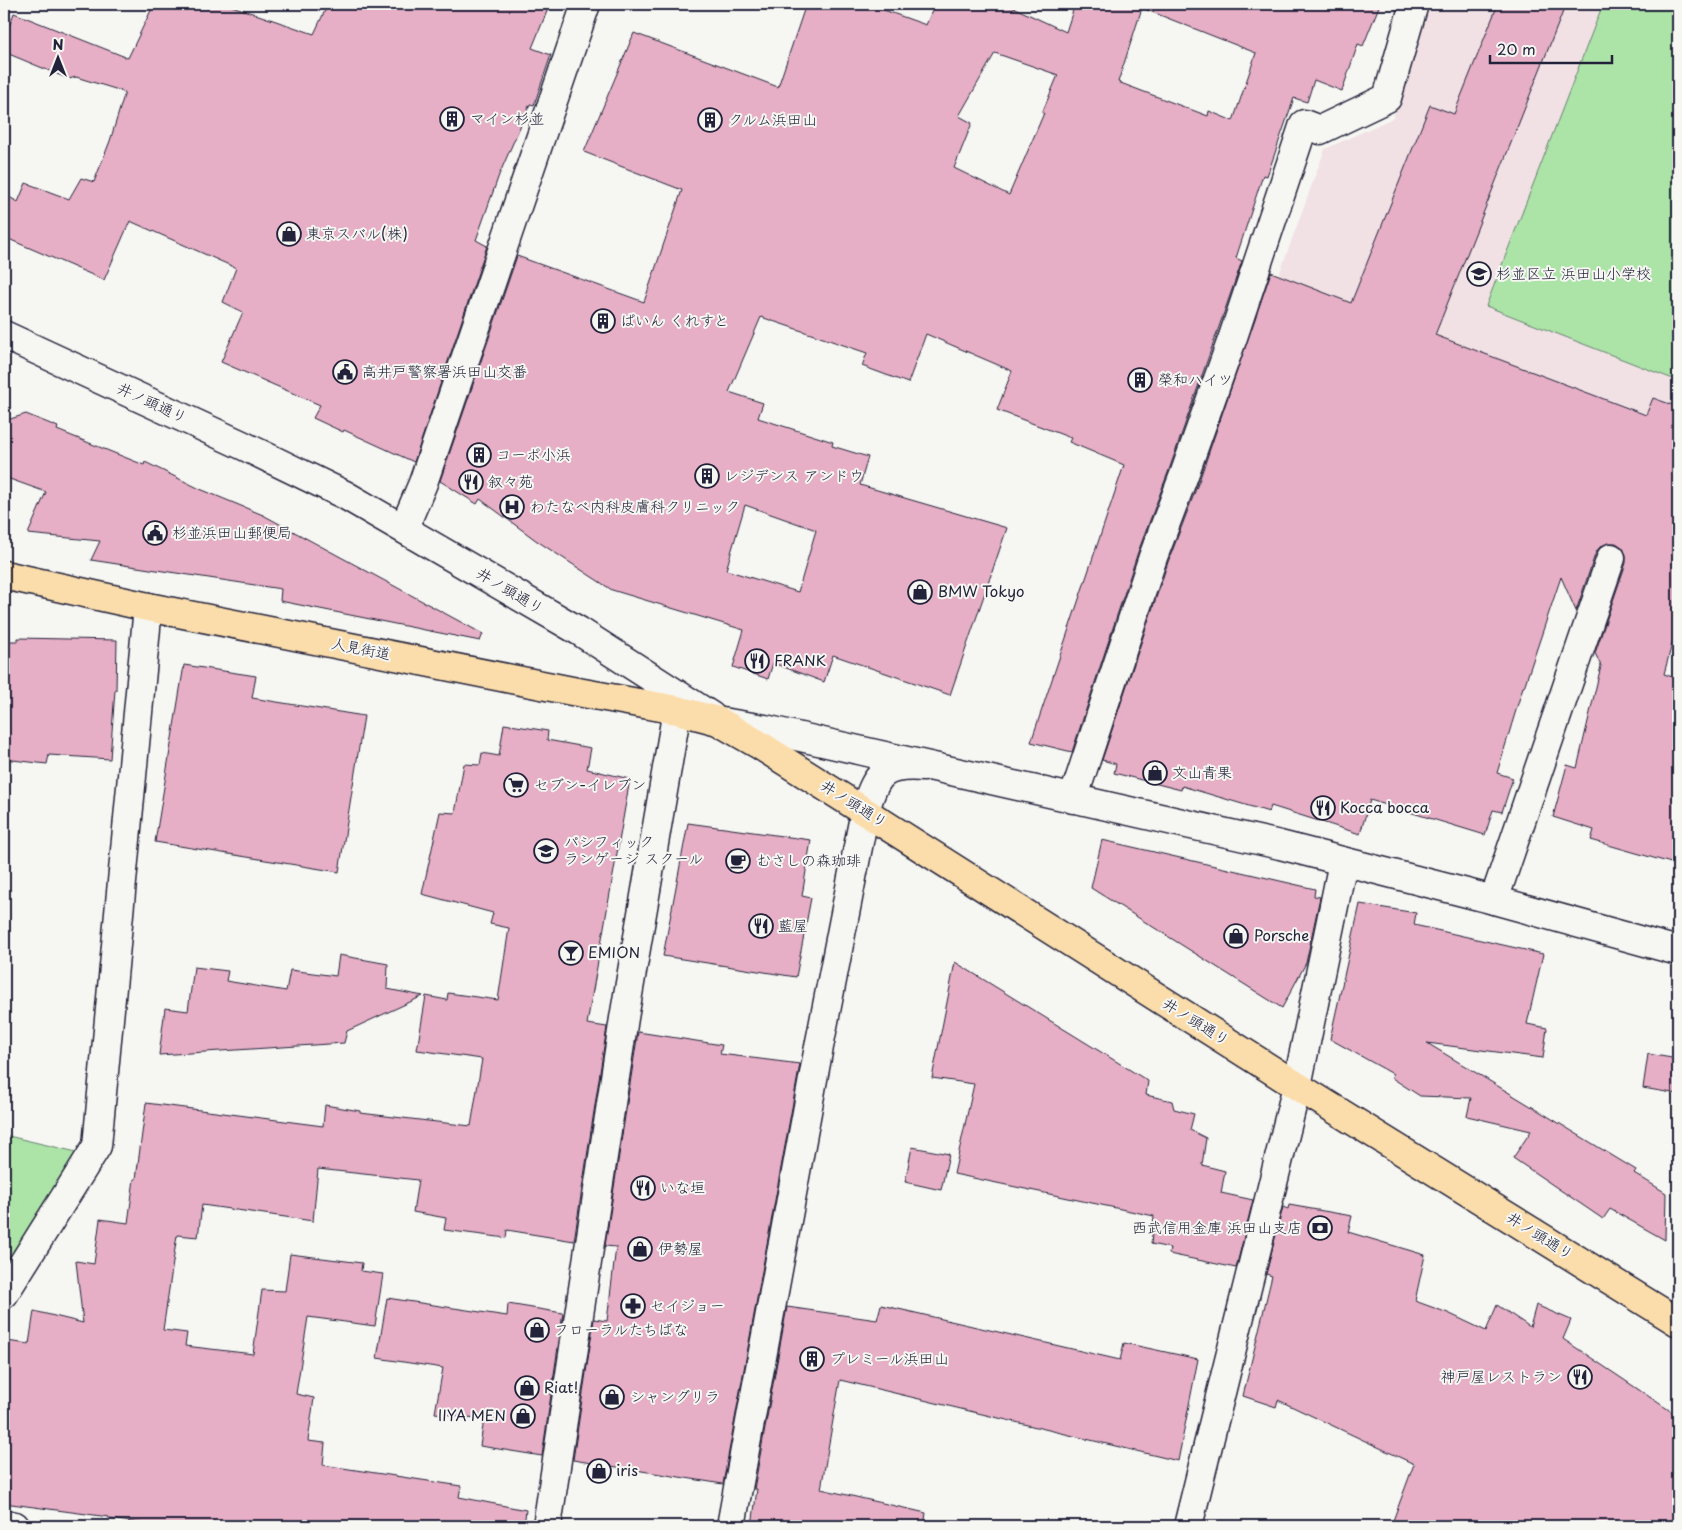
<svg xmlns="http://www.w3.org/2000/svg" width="1682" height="1530" font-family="'Playpen Sans','Klee One',sans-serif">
	<rect width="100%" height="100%" fill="#f6f6f2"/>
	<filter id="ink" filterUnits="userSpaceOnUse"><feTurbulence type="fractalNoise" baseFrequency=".02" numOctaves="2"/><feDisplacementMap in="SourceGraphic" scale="10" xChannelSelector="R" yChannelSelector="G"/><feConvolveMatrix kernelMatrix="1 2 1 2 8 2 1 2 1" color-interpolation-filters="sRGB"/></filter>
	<g filter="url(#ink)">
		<path fill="#f1e1e4" d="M1430,4H1678V562L1552,520L1234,398L1325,149L1393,118Z"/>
		<path fill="#ace3a7" stroke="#678271" d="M1603,4H1678V381L1486,306Z
			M4,1135L85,1154L4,1282Z"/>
		<path fill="#e6afc5" stroke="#22223b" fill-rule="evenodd" d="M154,4H226L314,34L328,4H550L532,48L551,55L534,105L530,104L499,175L476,240L487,246L414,462L344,430L343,432L313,418L320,405L221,362L243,312L223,302L236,268L130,221L104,280L4,237V194L18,202L26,183L69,199L81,178L94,182L110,141L125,92L76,77L69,79L4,52V40L14,13L128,58Z
			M806,4H867L926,25L935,4H1006L1066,32L1075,4H1380L1363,46L1358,44L1342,91L1314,80L1307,102L1294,98L1267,176L1263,175L1236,258L1242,261L1169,470L1138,552L1072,752L1031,742L1124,465L1069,442L1071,438L997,410L1012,371L926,334L908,383L862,366L867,353L761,317L729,392L763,403L758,418L833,442L832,446L868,457L860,485L1007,528L950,695L833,655L824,682L773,663L768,679L733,667L744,630L612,590L537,541L480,499L477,504L440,481L517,256L644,302L682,190L584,152L634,33L778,87ZM1142,8L1256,53L1233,121L1209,111L1208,116L1118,82ZM995,53L1058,75L1042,113H1044L1009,195L954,168L972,123L959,116ZM745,505L816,530L798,592L726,570Z
			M1498,4H1566L1435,335L1646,415L1653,398L1678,407V621L1664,674L1678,679V865L1591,840L1594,830L1553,817L1567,765L1577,768L1601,666L1595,653L1626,563V555L1623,548L1616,543H1608L1600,547L1596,552L1576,611L1561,577L1524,687H1523L1497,773L1513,778L1502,812L1493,810L1485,835L1370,800L1360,834L1271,806L1269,812L1182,786L1181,790L1114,773L1116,764L1102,760L1168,562L1199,481L1271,272L1351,303L1430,105L1454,114Z
			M26,414L58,427L57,430L144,465L145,462L200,489L263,515L483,634L480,641L280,601L281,589L91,560L100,541L28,534L46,492L4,477V421Z
			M18,638L117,640L116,690H115L110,759L49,755L47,764L4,759V641H18Z
			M184,665L256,676L252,698L364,716L339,872L155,842Z
			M504,724L548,731L547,740L591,748L587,769L630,779L587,1024L607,1027L574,1241L507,1230L506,1238L444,1230L446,1218L413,1212L418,1180L318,1169L313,1221L202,1205L198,1237L177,1235L163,1330L187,1333L185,1346L253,1354L262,1290L285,1291L290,1254L362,1263L361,1271L383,1274L375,1326L308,1317L296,1394L314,1398L308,1441L325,1443L323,1465L461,1486L459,1497L526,1510L524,1526H161L109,1519V1517L4,1503V1359L6,1341L29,1344L34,1311L83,1323L76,1261L94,1264L100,1219L128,1223L134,1179H136L146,1103L323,1126L325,1105L360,1111V1113L471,1126L482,1059L417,1050L426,996L447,1000L448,993L498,1000L509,928L490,924L493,913L422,894L440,812L455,813L464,764L480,765L482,753L499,756Z
			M688,823L811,840L802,896L811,898L796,977L663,956Z
			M1102,840L1315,889L1314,896L1320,897L1306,963L1282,1008L1091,888Z
			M1360,904L1416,913L1414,925L1543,954L1527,1024L1547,1028L1543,1058L1427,1043L1636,1170L1634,1173L1666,1193L1665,1240L1610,1209L1603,1219L1513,1158L1531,1131L1467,1116L1471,1098L1420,1096L1392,1078L1393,1074L1330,1039Z
			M339,955L388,964L387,989L423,996L347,1031L344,1043L159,1055L165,1008L188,1011L194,967L228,971L226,981L286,991L290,970L336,976Z
			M955,962L1148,1081L1146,1095L1172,1101L1174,1109L1194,1114L1190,1130L1206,1138L1202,1165L1225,1171L1221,1193L1253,1200L1236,1268L1169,1254L1170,1248L1151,1244L1154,1216L954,1174L974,1084L932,1078Z
			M638,1032L722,1045L720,1054L800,1064L723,1484L573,1460L594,1319L607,1321L616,1247L605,1246Z
			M1648,1054L1678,1059V1094L1643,1088Z
			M912,1147L949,1154L941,1190L905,1182Z
			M1289,1205L1352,1216L1348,1232L1425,1255L1415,1301L1448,1313L1486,1331L1497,1305L1530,1327L1536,1305L1571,1320L1563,1339L1678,1416V1526H1391L1414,1464L1278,1400L1276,1407L1243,1396L1272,1276L1266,1274L1283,1207L1288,1209Z
			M387,1298L507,1316L508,1304L563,1313L542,1456L480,1446L484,1419L435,1413L443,1368L377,1358Z
			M881,1305L1120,1360L1124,1343L1198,1359L1178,1461L840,1380L821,1489L926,1513L924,1526H752L757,1489H754L787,1307L877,1320Z"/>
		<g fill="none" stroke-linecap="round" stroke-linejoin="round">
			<g stroke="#22223b" stroke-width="31">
				<path id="minor" d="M404,528L423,483L586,4
					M1073,799L1153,557L1184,475L1233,337L1304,124L1320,130L1387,98L1414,4
					M1494,900L1611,558
					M4,1294L97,1146L148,607
					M4,1524L15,1526
					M547,1526L624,1018L677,710
					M731,1526L818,1052L865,811C876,773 883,764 924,767
					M1188,1526L1297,1086L1343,862"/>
			</g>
			<g stroke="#22223b" stroke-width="31">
				<path id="tertiary" d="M722,722L765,729L1280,845L1494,900L1678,951"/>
			</g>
			<g stroke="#22223b" stroke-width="31">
				<path id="secondary" d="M4,335L242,445L345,495L579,631L711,716"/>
			</g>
			<g stroke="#22223b" stroke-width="31">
				<path id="primary" d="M4,575L148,607L572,691L677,710L718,721L758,744L1297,1086L1678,1322"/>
			</g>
			<use href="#minor" stroke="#f6f6f2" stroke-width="28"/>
			<use href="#tertiary" stroke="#f6f6f2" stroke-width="28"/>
			<use href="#secondary" stroke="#f6f6f2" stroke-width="28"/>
			<use href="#primary" stroke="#fbddab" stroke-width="28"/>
		</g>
	</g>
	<defs>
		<g id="building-ring" transform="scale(1.25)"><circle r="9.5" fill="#f6f6f2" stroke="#22223b" stroke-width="1.5"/><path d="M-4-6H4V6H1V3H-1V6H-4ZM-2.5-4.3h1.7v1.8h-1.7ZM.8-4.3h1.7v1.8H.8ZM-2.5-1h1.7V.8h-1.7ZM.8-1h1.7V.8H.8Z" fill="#22223b"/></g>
		<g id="shop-ring" transform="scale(1.25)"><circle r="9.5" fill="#f6f6f2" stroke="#22223b" stroke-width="1.5"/><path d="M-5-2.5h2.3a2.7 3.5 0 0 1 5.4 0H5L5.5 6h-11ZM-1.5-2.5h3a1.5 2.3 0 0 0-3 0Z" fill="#22223b"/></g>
		<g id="school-ring" transform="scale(1.25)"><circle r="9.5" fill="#f6f6f2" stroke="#22223b" stroke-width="1.5"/><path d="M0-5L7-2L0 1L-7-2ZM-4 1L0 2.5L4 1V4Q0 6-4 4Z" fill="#22223b"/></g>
		<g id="civic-ring" transform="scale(1.25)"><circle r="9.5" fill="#f6f6f2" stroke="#22223b" stroke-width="1.5"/><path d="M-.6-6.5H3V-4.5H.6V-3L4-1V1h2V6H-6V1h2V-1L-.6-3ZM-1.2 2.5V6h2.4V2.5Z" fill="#22223b"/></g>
		<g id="restaurant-ring" transform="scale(1.25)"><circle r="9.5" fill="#f6f6f2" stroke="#22223b" stroke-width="1.5"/><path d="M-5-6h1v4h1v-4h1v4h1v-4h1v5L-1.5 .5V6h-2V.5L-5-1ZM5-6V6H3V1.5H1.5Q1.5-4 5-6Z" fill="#22223b"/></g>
		<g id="hospital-ring" transform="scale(1.25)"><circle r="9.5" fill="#f6f6f2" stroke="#22223b" stroke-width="1.5"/><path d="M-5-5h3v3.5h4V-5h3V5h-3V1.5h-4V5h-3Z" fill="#22223b"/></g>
		<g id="supermarket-ring" transform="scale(1.25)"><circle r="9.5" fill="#f6f6f2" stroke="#22223b" stroke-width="1.5"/><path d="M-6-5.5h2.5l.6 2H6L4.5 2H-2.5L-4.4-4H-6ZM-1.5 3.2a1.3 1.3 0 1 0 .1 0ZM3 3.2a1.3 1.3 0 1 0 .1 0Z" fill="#22223b"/></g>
		<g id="cafe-ring" transform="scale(1.25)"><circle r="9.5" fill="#f6f6f2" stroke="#22223b" stroke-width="1.5"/><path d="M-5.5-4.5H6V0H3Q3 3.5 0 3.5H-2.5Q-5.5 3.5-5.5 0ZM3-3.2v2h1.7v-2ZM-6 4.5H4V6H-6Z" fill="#22223b"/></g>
		<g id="bar-ring" transform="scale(1.25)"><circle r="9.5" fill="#f6f6f2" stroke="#22223b" stroke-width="1.5"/><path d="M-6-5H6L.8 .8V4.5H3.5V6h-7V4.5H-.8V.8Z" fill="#22223b"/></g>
		<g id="bank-ring" transform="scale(1.25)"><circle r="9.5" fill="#f6f6f2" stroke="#22223b" stroke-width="1.5"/><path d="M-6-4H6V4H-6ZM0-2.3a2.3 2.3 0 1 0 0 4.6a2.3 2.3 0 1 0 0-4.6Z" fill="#22223b"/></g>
		<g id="pharmacy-ring" transform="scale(1.25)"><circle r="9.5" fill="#f6f6f2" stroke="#22223b" stroke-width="1.5"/><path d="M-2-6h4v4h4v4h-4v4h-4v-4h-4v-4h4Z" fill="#22223b"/></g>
	</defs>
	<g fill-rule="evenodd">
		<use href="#building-ring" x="452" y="119"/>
		<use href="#building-ring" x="710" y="120"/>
		<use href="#shop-ring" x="289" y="234"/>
		<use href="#school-ring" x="1479" y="274"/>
		<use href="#building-ring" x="603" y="321"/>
		<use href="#civic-ring" x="345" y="372"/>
		<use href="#building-ring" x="1140" y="380"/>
		<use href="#building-ring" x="479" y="455"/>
		<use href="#building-ring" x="707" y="476"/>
		<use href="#restaurant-ring" x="471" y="482"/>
		<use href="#hospital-ring" x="512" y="507"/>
		<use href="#civic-ring" x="155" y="533"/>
		<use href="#shop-ring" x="920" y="592"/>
		<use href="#restaurant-ring" x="757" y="661"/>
		<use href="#shop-ring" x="1155" y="773"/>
		<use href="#supermarket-ring" x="516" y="785"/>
		<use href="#restaurant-ring" x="1323" y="808"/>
		<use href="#school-ring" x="546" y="851"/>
		<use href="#cafe-ring" x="738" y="861"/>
		<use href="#restaurant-ring" x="761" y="926"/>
		<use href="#shop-ring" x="1236" y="936"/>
		<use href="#bar-ring" x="571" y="953"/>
		<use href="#restaurant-ring" x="643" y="1188"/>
		<use href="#bank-ring" x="1320" y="1228"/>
		<use href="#shop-ring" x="640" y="1249"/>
		<use href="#pharmacy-ring" x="633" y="1306"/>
		<use href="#shop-ring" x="537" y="1330"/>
		<use href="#building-ring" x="812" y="1359"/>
		<use href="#restaurant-ring" x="1580" y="1377"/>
		<use href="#shop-ring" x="527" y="1388"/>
		<use href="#shop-ring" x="612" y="1397"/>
		<use href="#shop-ring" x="523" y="1416"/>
		<use href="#shop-ring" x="599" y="1471"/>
	</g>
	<g text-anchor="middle" stroke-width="4" stroke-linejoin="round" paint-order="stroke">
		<g font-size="15" fill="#22223b" stroke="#f6f6f2" text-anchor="start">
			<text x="470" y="124">マイン杉並</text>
			<text x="728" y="125">クルム浜田山</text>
			<text x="306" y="239">東京スバル(株)</text>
			<text x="1496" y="279">杉並区立 浜田山小学校</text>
			<text x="620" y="326">ぱいん くれすと</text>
			<text x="362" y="377">高井戸警察署浜田山交番</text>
			<text x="1158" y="385">榮和ハイツ</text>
			<text x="496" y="460">コーポ小浜</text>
			<text x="724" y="481">レジデンス アンドウ</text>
			<text x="488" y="487">叙々苑</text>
			<text x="530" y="512">わたなべ内科皮膚科クリニック</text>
			<text x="172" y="538">杉並浜田山郵便局</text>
			<text x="938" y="597">BMW Tokyo</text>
			<text x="774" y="666">FRANK</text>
			<text x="1172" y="778">文山青果</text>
			<text x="534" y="790">セブン-イレブン</text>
			<text x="1340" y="813">Kocca bocca</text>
			<text x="564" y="847">パシフィック<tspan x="564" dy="17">ランゲージ スクール</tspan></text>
			<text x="756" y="866">むさしの森珈琲</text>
			<text x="778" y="931">藍屋</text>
			<text x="1254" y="941">Porsche</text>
			<text x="588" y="958">EMION</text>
			<text x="660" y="1193">いな垣</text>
			<text x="1302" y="1233" text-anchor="end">西武信用金庫 浜田山支店</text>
			<text x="658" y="1254">伊勢屋</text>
			<text x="650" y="1311">セイジョー</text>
			<text x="554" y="1335">フローラルたちばな</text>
			<text x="830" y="1364">プレミール浜田山</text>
			<text x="1562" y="1382" text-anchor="end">神戸屋レストラン</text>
			<text x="544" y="1393">Riat!</text>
			<text x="630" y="1402">シャングリラ</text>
			<text x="506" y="1421" text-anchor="end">IIYA MEN</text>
			<text x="616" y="1476">iris</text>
		</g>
		<g font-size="15" fill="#22223b" stroke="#f6f6f2">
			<text transform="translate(152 403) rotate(25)" y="5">井ノ頭通り</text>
			<text transform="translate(510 591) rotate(31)" y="5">井ノ頭通り</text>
			<text transform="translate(361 649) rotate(11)" y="5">人見街道</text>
			<text transform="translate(854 804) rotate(32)" y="5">井ノ頭通り</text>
			<text transform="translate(1196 1022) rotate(32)" y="5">井ノ頭通り</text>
			<text transform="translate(1540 1236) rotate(32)" y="5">井ノ頭通り</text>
		</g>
	</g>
	<rect width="1682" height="1530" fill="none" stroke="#f6f6f2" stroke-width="20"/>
	<rect x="10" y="10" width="1662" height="1510" fill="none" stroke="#22223b" stroke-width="2" filter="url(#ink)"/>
	<g transform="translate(58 58)" stroke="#f6f6f2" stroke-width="4" paint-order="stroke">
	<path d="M0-4L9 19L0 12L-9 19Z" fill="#22223b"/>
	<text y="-8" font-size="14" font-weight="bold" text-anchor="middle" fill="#22223b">N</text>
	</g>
	<path d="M1490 55v8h122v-8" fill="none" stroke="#22223b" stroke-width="2.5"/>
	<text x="1497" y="55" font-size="15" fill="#22223b" stroke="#f6f6f2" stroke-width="4" paint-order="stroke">20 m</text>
</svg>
